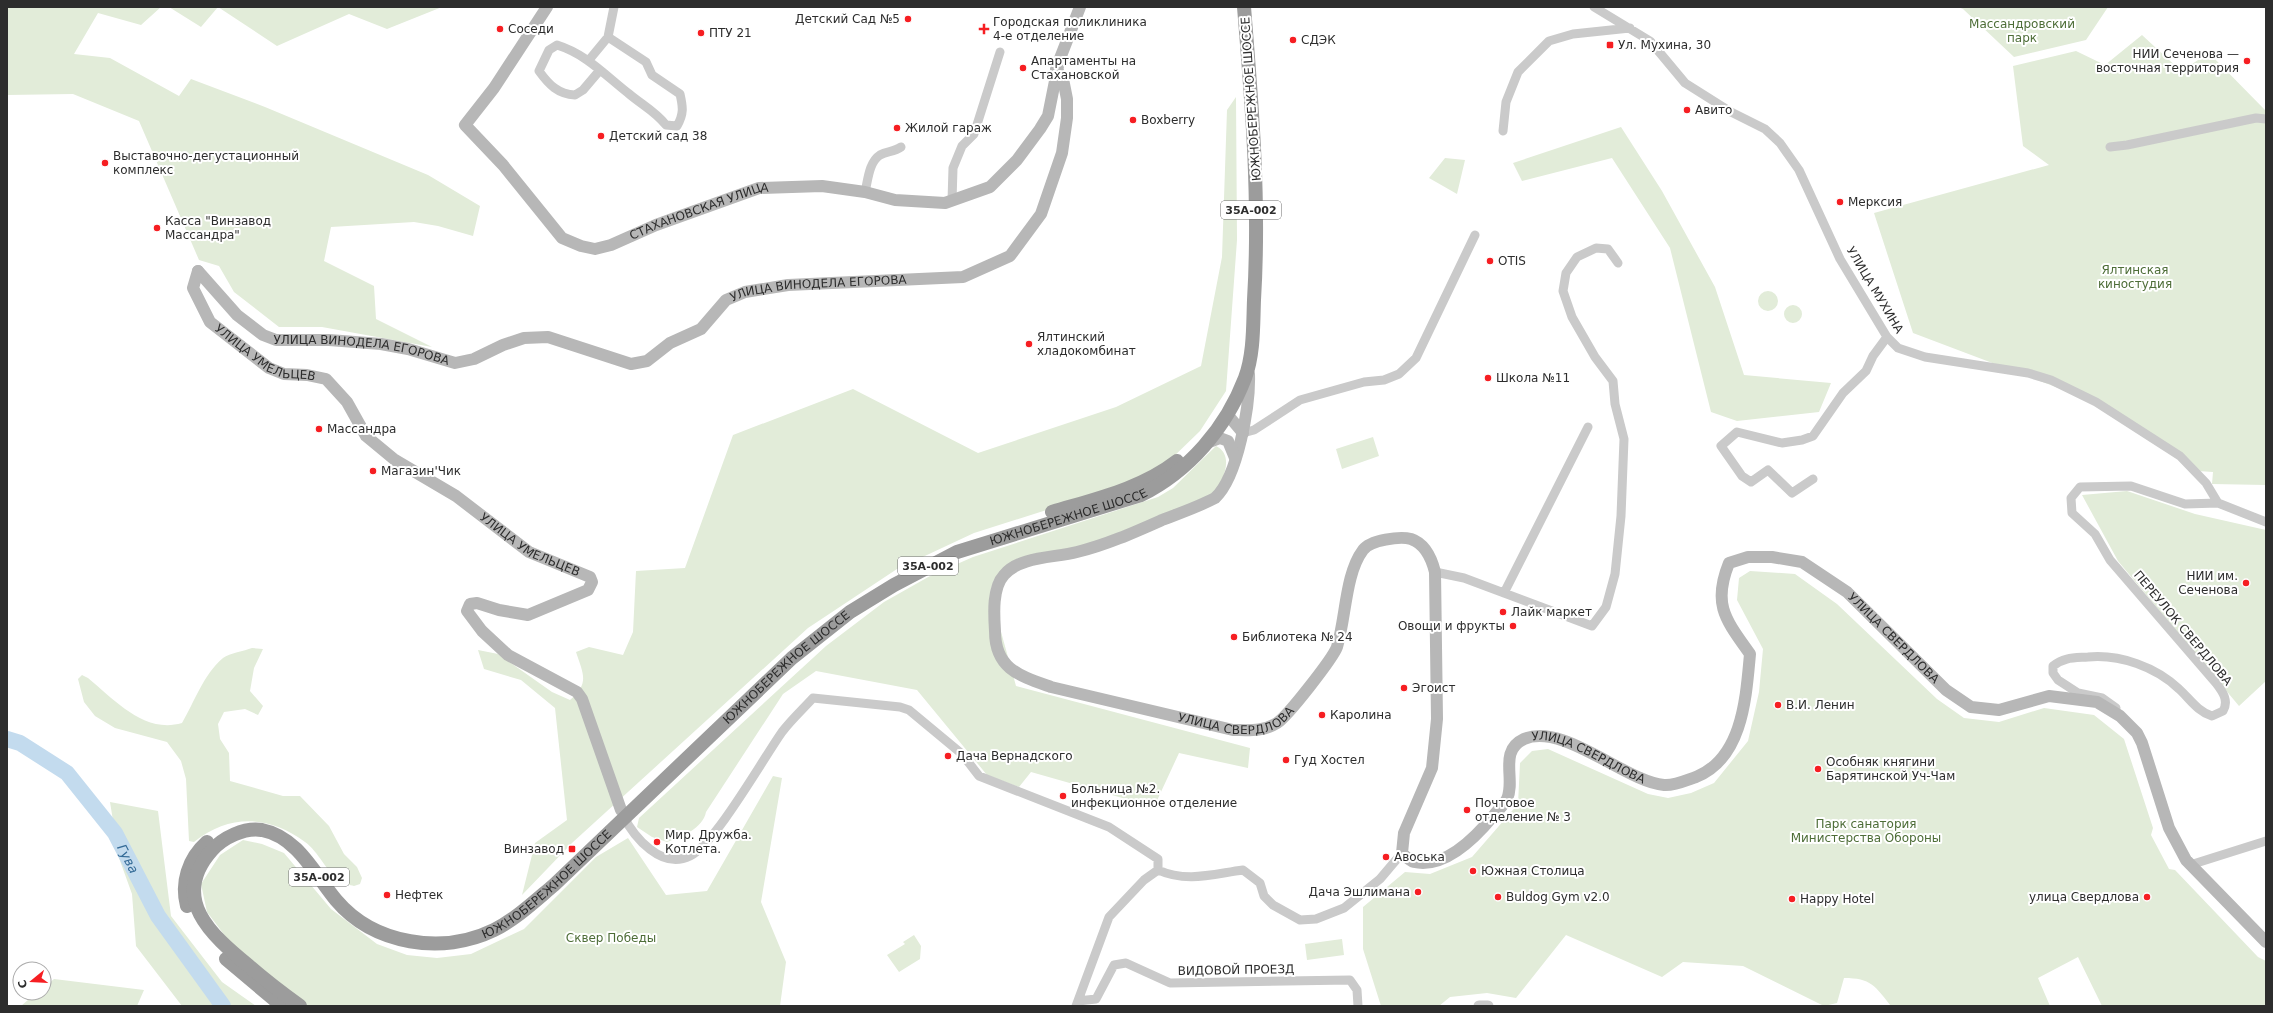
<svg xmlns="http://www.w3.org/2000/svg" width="2273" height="1013" font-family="'DejaVu Sans',sans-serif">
	<rect width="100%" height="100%" fill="#fff"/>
	<path fill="#e2ecd9" d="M7,7H161L141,25L98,13L74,54L110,58L179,96L191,79L265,107L428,175L480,206L473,236L438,226L414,222L331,227L324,261L374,286L376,319L432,347L322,327H279L234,292L219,266L199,260L139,121L73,94L7,95Z
		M169,7H442L387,29L349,14L277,46L218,7L201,27Z
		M1958,7H2108L2086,40L2014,57L1963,9Z
		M2142,35L2181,71L2209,53L2266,111V485L2212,484L2213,472L2198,471L2106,406L1913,333L1874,213L2049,165L2023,146L2013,66L2076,51L2105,65Z
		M1236,97L1237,240L1226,391L1200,431L1167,463L1119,487L974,533L897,569L808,628L572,843L522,895L535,843L567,820L555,708L521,680L484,669L478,650L498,654L552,692L570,700C590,683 583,674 576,652L589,647L623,655L633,632L636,571L685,568L733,435L853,389L978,453L1116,407L1201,366L1222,257L1227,110Z
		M1621,127L1662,191L1715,287L1744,375L1831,383L1819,412L1737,421L1711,412L1670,248L1612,158L1522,181L1513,163Z
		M1445,158L1465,160L1457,194L1429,178Z
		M1758 301a10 10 0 1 1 20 0a10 10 0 1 1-20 0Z
		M1784 314a9 9 0 1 1 18 0a9 9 0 1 1-18 0Z
		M1373,437L1379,456L1342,469L1336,449Z
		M1216,446C1235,455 1223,481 1214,494L1084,547L1003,570L994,580L990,592L1016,686L1250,748L1248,768L1179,753L1154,807L1031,772L1019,787L987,775L917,690L816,671L783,694L706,812C703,828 682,837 667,842L652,837L637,827L639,818L826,646L884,602L930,576L973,557L1158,497L1173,488Z
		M2127,491L2195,514L2266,530V681L2239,706L2118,561L2082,495Z
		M1750,571L1795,574L1837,604L1937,699L1964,718L1999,722L2044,708L2094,715L2124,739L2153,828L2151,835L2169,869L2175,870L2258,957L2266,961V1006H2102L2078,957L2038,978L2050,1006H1891C1875,986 1871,978 1844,978L1837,1003L1824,1006L1743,966L1683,962L1662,977L1566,935L1516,998L1487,993L1450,997L1439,1006H1381L1363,949V907L1405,872L1430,874L1472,857L1518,804L1520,763L1532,751L1548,749L1648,794L1668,798L1691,793L1714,783L1748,741L1759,692L1763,649L1737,600L1739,578Z
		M252,648L263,649L254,668L250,691L263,706L258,715L245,709L224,712L218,724L220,739L229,753L230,781L283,796H300L329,826L344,854L357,867L362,878L360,884L354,886C350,885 343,884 340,881C328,874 318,851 305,842C268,815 230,814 194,842L189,841L186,779L181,761L167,742L115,728L95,716L84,702L78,679L82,675L88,678C115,700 144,734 182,723C195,701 203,675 223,658C230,653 244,651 252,648Z
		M773,776L782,778L761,902L786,962L780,1006H308L235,949L207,912L201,884L220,855L243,840L262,844L284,853L331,909L377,944L407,955L437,958L471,954L524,929L596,857L628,838L666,895L707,891Z
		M110,802L158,811L171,916L222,982L256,1006H182L136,946L132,894L119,858Z
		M914,935L921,946L920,959L899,972L887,955L905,944L903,942Z
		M1342,939L1344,955L1307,960L1305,944Z
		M54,979L144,990L137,1006H21L36,993H44V987Z"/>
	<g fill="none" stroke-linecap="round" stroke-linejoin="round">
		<path stroke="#c3dbee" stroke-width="16" id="s1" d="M7,739L20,743L67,773L115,833L158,916L223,1006"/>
		<path stroke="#cacaca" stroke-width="9" d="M1594,7L1650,41L1685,83L1731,112L1765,129L1780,143L1799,170L1840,259L1887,337L1898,348L1925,357L2028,373L2051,380L2096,402L2180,456L2206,483L2218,503L2266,522
			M589,60L608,37
			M600,70L583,90L575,95C558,94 549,85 539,71L549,50L557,45C586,54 605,75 628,93C642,105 655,111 666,125L677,126C684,114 683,107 680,94L652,75L646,62L608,37L614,7
			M1503,131L1506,102L1518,72L1549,41L1573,34L1630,28
			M2110,147L2127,145L2256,118L2266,119
			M865,192C868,180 869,162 880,155C887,151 894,152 901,147
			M952,201L953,168L962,146L974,134L1000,52
			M1243,433L1254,430L1300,400L1364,382L1384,380L1399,374L1416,358L1475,235
			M1813,479L1792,493L1768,470L1751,482L1742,476L1721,446L1737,432L1782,443L1802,440L1813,436L1843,393L1866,371L1873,356L1887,337
			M1435,572L1464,578L1592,626L1606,607L1615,574L1621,516L1624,439L1615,404L1613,381L1595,357L1572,317L1563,291L1566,273L1577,257L1596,248L1608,249L1618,263
			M1504,593L1588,427
			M2116,708L2102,698L2078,693L2058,680L2053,673V666C2064,657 2074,658 2088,657C2120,654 2156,667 2179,689C2190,699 2197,711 2212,716L2223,711C2229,701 2223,692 2216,683L2110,560L2095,534L2072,513L2071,498L2080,487L2131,486L2185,504L2218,503
			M623,815C634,838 662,870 690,856C715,844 763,759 782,732C791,720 803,709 813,698L900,707L909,710L962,754L979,776L1109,827L1158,859V870
			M2190,865L2266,841
			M1078,1001L1096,999L1114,965L1126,963L1170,983L1350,980L1357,990L1358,1006
			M1076,1006L1109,917L1144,880L1158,870C1187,883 1213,874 1243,870L1260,883L1264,896L1273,905L1300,920L1316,919L1344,908L1380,879L1402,853"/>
		<path stroke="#cacaca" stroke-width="11" d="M1479,1006H1488"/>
		<g stroke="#b7b7b7" stroke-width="12">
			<path id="s2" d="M547,7L494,88L465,125L503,165L562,238L581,246L595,249L611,245L656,225L759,188L822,186L865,192L895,200L945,203L990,187L1017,160L1040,129L1048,116L1059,61L1080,7"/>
			<path id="s3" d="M198,271L237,315L263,335L276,340H329L381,344L408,349L455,363L474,359L503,345L524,338L548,337L631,364L647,361L670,343L701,329L726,300L745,292L788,285L963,277L1010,256L1041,214L1062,153L1067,118V99L1063,79L1056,69"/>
			<path id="s4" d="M198,271L193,288L210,322L269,368L284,374L307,375L326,379L347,402L366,436L395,460L456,496L529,552L590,577L592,582L588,590L528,615L499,610L477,603L470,604L467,611L482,631L508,655L577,692L582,699L621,810"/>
			<path id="s5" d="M1249,374C1250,405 1238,477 1215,498C1198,507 1180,513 1162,520C1135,532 1106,545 1077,552C1054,558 1020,556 1004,575C992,588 994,615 995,631C995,669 1020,676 1051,687L1233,730C1248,730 1263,732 1277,723C1288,716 1333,658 1337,647C1346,618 1345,574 1363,550C1370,540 1400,536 1411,539C1426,544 1432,560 1435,572L1437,719L1432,768L1404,833L1402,853C1405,856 1410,861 1414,862C1445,869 1476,837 1494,815C1498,810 1504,805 1507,799C1516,779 1498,751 1524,739C1563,722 1626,782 1664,785C1674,786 1687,780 1696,777C1743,758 1746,697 1750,654C1726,620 1712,605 1729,563L1748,557H1772L1802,562L1847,592L1946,690L1971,707L1999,710L2049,696L2097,702L2120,716L2137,733L2142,743L2169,828L2186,860L2266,942"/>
			<path d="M1227,414L1243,433"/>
			<path d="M1207,443L1220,438L1228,441L1235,458"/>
		</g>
		<g stroke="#9c9c9c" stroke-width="14">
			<path d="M1052,512C1095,499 1141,489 1177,461"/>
			<path d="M187,906C181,883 188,859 207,842"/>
			<path d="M226,959L282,1006"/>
			<path id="s6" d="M300,1006C282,993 265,980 249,966C211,935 169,898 212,850C223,838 244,827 262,830C298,837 315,875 336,900C374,945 443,955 494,930C516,919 535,901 554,885L792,658L850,612L894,585L957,552L1141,495C1189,471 1226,428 1245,378C1254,354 1253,325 1254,300C1260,202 1252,105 1244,7"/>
		</g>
	</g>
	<g fill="#f61e22" stroke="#fff" stroke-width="1.5">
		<circle cx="908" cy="19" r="4"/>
		<circle cx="500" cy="29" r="4"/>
		<path d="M982 23h4v4h4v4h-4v4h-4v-4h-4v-4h4z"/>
		<circle cx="701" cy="33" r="4"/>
		<circle cx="1293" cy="40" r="4"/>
		<rect x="1606" y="41" width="8" height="8" rx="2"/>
		<circle cx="2247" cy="61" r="4"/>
		<circle cx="1023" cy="68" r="4"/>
		<circle cx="1687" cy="110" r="4"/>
		<circle cx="1133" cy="120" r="4"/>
		<circle cx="897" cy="128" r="4"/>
		<circle cx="601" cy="136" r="4"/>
		<circle cx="105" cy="163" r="4"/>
		<circle cx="1840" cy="202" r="4"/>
		<circle cx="157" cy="228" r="4"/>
		<circle cx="1490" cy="261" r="4"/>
		<circle cx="1029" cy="344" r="4"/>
		<circle cx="1488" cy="378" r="4"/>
		<circle cx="319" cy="429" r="4"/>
		<circle cx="373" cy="471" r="4"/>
		<circle cx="2246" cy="583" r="4"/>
		<circle cx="1503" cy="612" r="4"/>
		<circle cx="1513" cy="626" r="4"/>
		<circle cx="1234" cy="637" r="4"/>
		<circle cx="1404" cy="688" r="4"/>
		<circle cx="1778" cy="705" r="4"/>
		<circle cx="1322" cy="715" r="4"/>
		<circle cx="948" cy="756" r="4"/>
		<circle cx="1286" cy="760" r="4"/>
		<circle cx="1818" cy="769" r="4"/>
		<circle cx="1063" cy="796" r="4"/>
		<circle cx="1467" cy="810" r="4"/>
		<circle cx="657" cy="842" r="4"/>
		<rect x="568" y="845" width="8" height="8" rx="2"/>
		<circle cx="1386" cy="857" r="4"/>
		<circle cx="1473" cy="871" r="4"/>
		<circle cx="1418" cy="892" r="4"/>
		<circle cx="387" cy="895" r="4"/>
		<circle cx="1498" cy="897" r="4"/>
		<circle cx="2147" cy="897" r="4"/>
		<circle cx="1792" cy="899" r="4"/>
	</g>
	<g text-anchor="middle" stroke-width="4" stroke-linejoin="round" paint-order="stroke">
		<g fill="#fff" stroke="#6c6c6c" stroke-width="1">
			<rect x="1221" y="201" width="60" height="18" rx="3"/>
			<rect x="898" y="557" width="60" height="18" rx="3"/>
			<rect x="289" y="868" width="60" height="18" rx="3"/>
		</g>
		<g font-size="11" font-weight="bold" fill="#2d2d2d">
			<text x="1251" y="214">35А-002</text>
			<text x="928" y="570">35А-002</text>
			<text x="319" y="881">35А-002</text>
		</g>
		<g font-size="12" fill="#2d2d2d" stroke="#fff" text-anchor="start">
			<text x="900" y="23" text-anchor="end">Детский Сад №5</text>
			<text x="993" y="26">Городская поликлиника<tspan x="993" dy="14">4-е отделение</tspan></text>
			<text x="508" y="33">Соседи</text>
			<text x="709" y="37">ПТУ 21</text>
			<text x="1301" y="44">СДЭК</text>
			<text x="1618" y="49">Ул. Мухина, 30</text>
			<text x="2239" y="58" text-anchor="end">НИИ Сеченова —<tspan x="2239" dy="14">восточная территория</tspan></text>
			<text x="1031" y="65">Апартаменты на<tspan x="1031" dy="14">Стахановской</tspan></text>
			<text x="1695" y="114">Авито</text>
			<text x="1141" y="124">Boxberry</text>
			<text x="905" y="132">Жилой гараж</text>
			<text x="609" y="140">Детский сад 38</text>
			<text x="113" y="160">Выставочно-дегустационный<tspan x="113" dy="14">комплекс</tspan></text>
			<text x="1848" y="206">Мерксия</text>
			<text x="165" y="225">Касса "Винзавод<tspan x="165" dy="14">Массандра"</tspan></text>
			<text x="1498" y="265">OTIS</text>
			<text x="1037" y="341">Ялтинский<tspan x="1037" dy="14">хладокомбинат</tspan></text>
			<text x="1496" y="382">Школа №11</text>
			<text x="327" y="433">Массандра</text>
			<text x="381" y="475">Магазин'Чик</text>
			<text x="2238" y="580" text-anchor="end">НИИ им.<tspan x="2238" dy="14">Сеченова</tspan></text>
			<text x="1511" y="616">Лайк маркет</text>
			<text x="1505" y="630" text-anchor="end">Овощи и фрукты</text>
			<text x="1242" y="641">Библиотека № 24</text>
			<text x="1412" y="692">Эгоист</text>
			<text x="1786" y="709">В.И. Ленин</text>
			<text x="1330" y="719">Каролина</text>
			<text x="956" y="760">Дача Вернадского</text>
			<text x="1294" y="764">Гуд Хостел</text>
			<text x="1826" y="766">Особняк княгини<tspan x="1826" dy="14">Барятинской Уч-Чам</tspan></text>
			<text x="1071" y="793">Больница №2.<tspan x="1071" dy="14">инфекционное отделение</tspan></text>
			<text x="1475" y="807">Почтовое<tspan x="1475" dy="14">отделение № 3</tspan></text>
			<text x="665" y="839">Мир. Дружба.<tspan x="665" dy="14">Котлета.</tspan></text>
			<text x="564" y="853" text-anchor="end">Винзавод</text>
			<text x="1394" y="861">Авоська</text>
			<text x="1481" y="875">Южная Столица</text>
			<text x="1410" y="896" text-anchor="end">Дача Эшлимана</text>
			<text x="395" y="899">Нефтек</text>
			<text x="1506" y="901">Buldog Gym v2.0</text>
			<text x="2139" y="901" text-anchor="end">улица Свердлова</text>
			<text x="1800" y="903">Happy Hotel</text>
		</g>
		<g font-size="12" fill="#4d6d37" stroke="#fff">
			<text x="2022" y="28">Массандровский<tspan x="2022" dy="14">парк</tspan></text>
			<text x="2135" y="274">Ялтинская<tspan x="2135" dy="14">киностудия</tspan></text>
			<text x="1866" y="828">Парк санатория<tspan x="1866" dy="14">Министерства Обороны</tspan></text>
			<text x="611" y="942">Сквер Победы</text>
		</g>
		<g font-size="12" fill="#2d2d2d" stroke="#fff">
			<text transform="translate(1251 99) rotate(-94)" y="4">ЮЖНОБЕРЕЖНОЕ ШОССЕ</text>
			<text dy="4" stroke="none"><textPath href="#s2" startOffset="439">СТАХАНОВСКАЯ УЛИЦА</textPath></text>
			<text dy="4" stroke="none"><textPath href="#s3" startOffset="684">УЛИЦА ВИНОДЕЛА ЕГОРОВА</textPath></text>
			<text transform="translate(1875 290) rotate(59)" y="4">УЛИЦА МУХИНА</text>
			<text dy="4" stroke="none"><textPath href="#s3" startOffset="192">УЛИЦА ВИНОДЕЛА ЕГОРОВА</textPath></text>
			<text dy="4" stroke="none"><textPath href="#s4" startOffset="121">УЛИЦА УМЕЛЬЦЕВ</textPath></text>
			<text dy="4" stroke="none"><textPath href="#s6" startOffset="1257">ЮЖНОБЕРЕЖНОЕ ШОССЕ</textPath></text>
			<text dy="4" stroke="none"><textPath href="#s4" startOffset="457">УЛИЦА УМЕЛЬЦЕВ</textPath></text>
			<text transform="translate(2183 628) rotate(50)" y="4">ПЕРЕУЛОК СВЕРДЛОВА</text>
			<text dy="4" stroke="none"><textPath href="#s5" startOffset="2132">УЛИЦА СВЕРДЛОВА</textPath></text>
			<text dy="4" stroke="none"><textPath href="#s6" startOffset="933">ЮЖНОБЕРЕЖНОЕ ШОССЕ</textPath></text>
			<text dy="4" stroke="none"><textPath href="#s5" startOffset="694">УЛИЦА СВЕРДЛОВА</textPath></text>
			<text dy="4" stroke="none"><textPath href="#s5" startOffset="1582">УЛИЦА СВЕРДЛОВА</textPath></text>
			<text dy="4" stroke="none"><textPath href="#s6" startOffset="609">ЮЖНОБЕРЕЖНОЕ ШОССЕ</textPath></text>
			<text transform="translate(1236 970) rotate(-1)" y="4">ВИДОВОЙ ПРОЕЗД</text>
		</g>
		<g font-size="13" font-style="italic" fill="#346b97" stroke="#fff">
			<text dy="5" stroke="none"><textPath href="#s1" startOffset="175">Гува</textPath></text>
		</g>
	</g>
	<rect width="2273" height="1013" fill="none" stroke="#2d2d2d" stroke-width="16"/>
	<g transform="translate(32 981) rotate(252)"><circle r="19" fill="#ffffff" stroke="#ababab"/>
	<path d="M0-3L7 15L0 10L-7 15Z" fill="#f61e22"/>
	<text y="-6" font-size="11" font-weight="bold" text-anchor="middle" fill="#2d2d2d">С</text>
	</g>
</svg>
